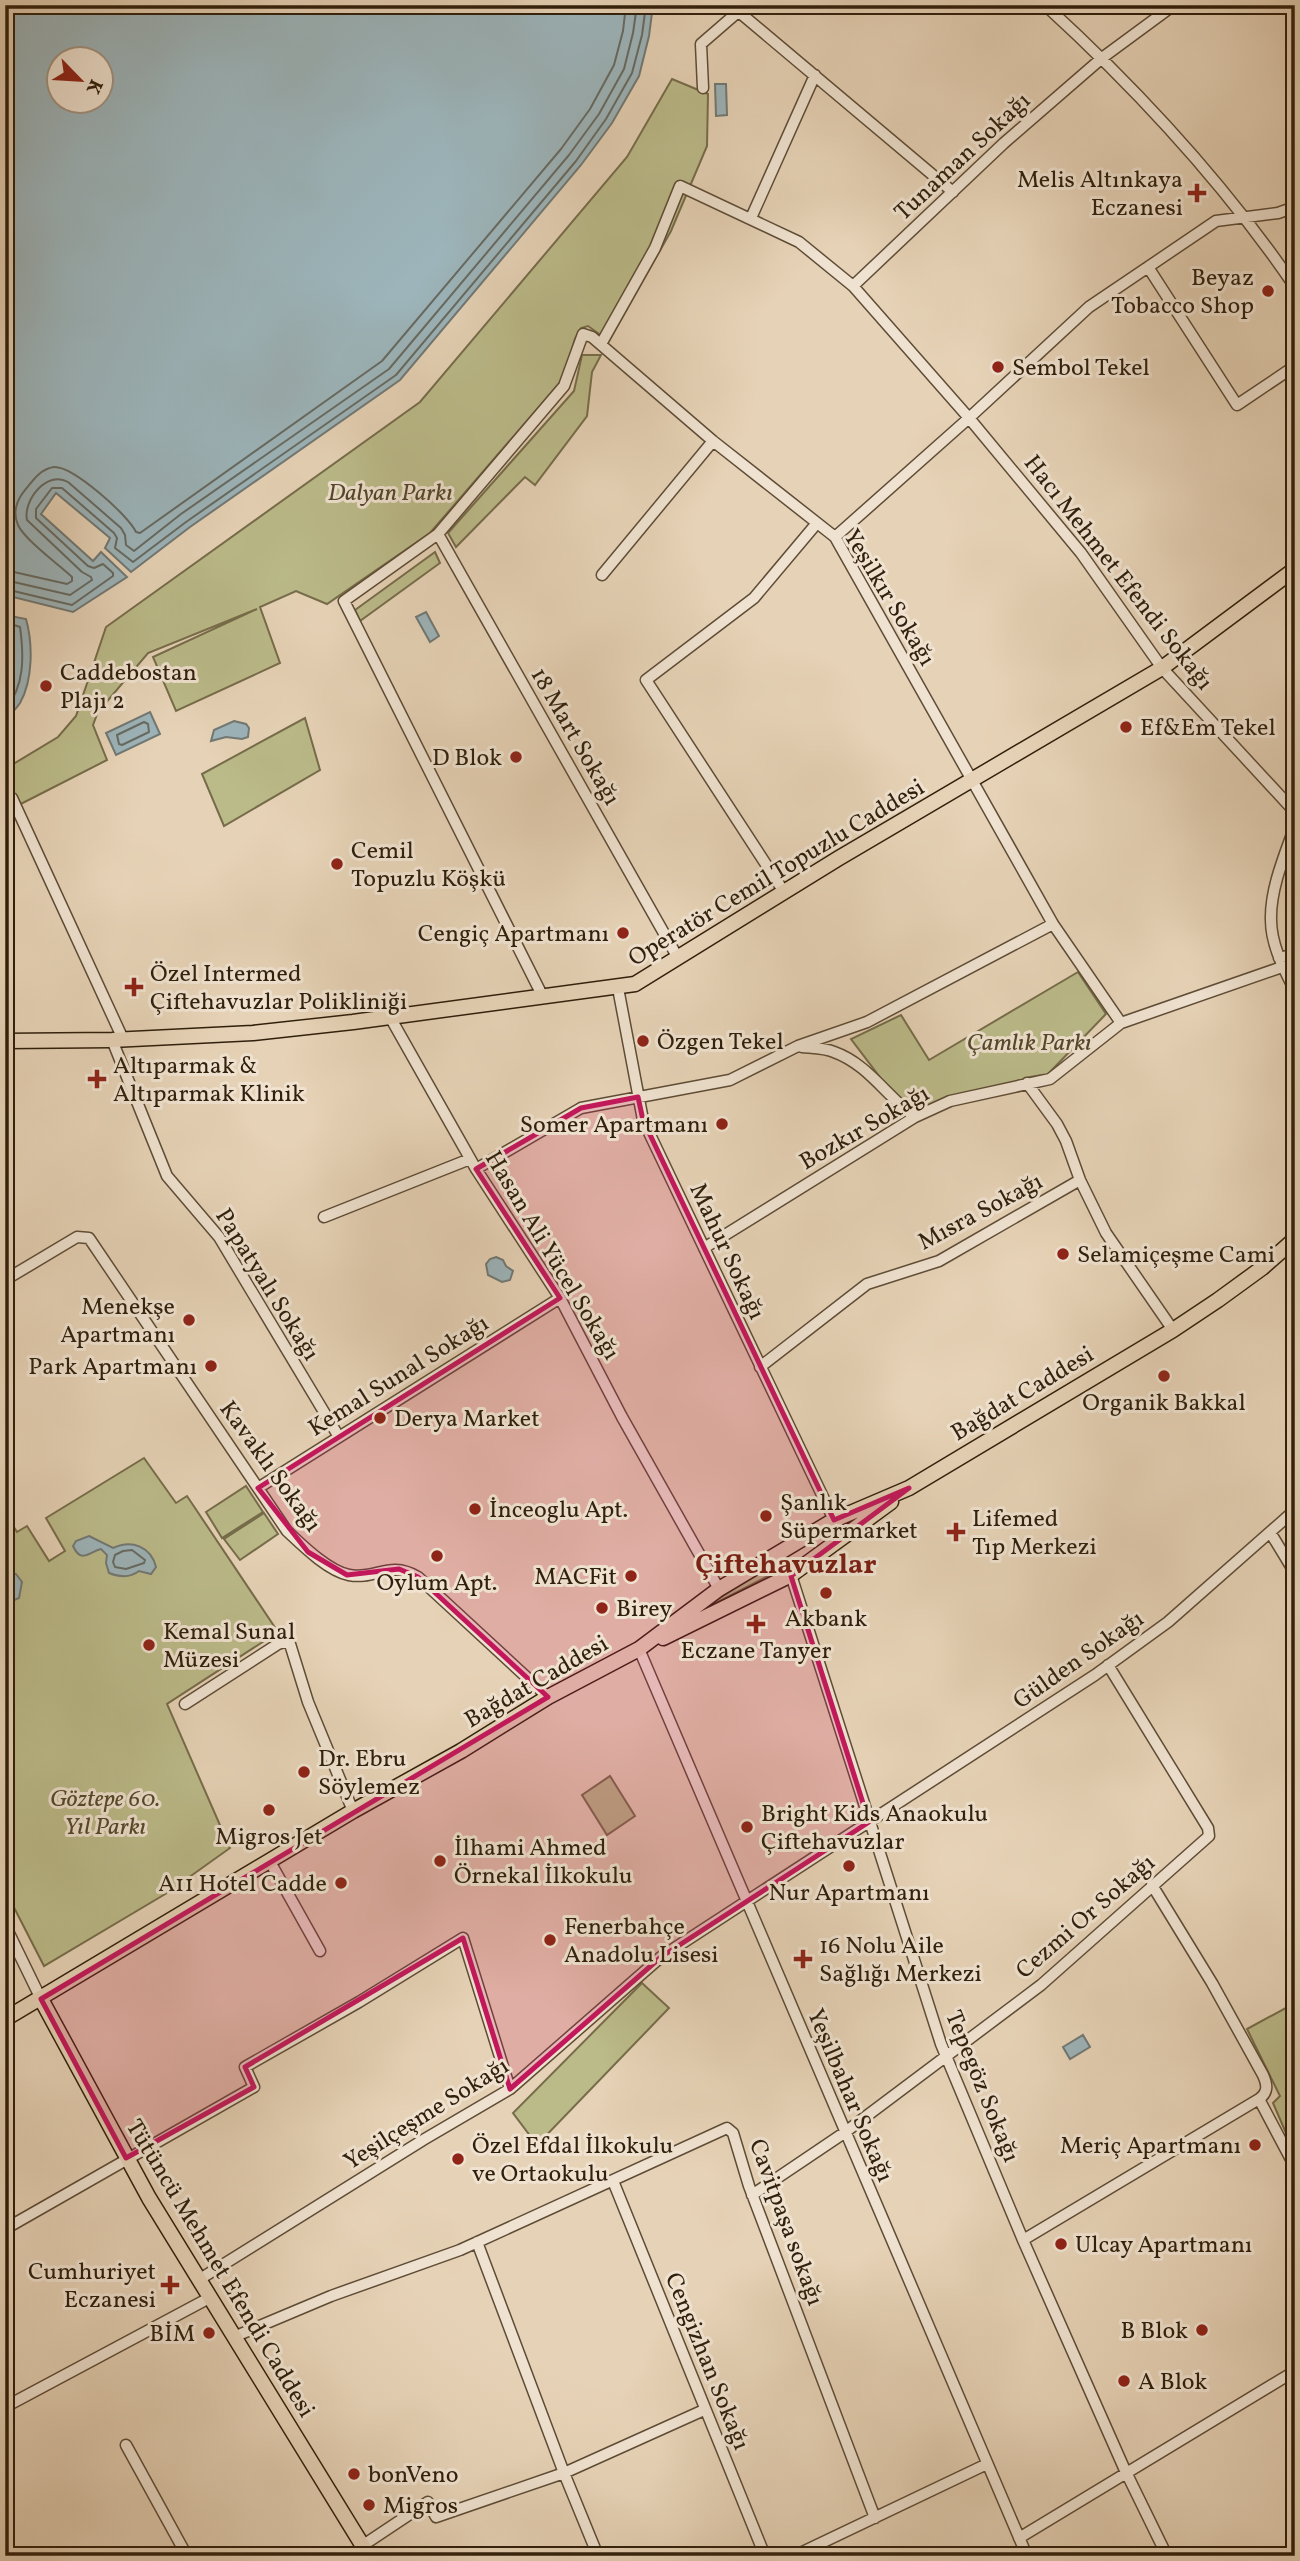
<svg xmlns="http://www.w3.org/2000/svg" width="1300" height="2561" font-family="Vollkorn,serif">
	<rect width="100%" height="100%" fill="#e6d2b6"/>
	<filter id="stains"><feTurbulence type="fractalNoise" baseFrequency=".00286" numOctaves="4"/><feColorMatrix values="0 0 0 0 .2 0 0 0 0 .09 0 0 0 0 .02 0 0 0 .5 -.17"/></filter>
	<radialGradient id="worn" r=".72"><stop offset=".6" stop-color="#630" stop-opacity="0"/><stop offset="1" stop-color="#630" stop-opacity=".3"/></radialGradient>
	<path fill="#bbba89" stroke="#766c4a" stroke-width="2" d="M672,79L708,94L707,146L671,231L609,341L588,326L581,328L575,339L563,379L430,533L327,604L296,591L260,607L280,663L176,711L153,657L257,609L148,653L98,712L93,725L107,760L5,812V769L58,737L76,716L106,627L420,402L627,157Z
		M582,355H601L592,372L587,416L535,485L525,477L456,547L448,533L574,391Z
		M435,552L440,563L360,621L355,610Z
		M305,718L320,770L224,826L202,774Z
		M1078,972L1106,1014L1048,1074L1030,1077L918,1113L892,1093L851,1039L901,1015L929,1060Z
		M144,1458L176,1503L187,1496L278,1632L167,1704L230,1848L167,1893L44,1966L5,1890V1513L17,1532L27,1526L49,1561L65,1551L46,1518Z
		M246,1486L263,1512L222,1538L206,1512Z
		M264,1513L278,1534L240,1560L224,1539Z
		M768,1568L774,1569L768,1576L710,1606V1604Z
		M610,1776L635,1816L607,1835L582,1795Z
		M642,1983L669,2008L537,2145L513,2113Z
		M1295,2003V2154L1273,2103L1280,2096L1247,2029Z"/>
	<path fill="#9cb4ba" stroke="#717874" stroke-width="2" fill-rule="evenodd" d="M5,5H653L649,36L639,76L612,123L581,165L400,380L190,527L131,572L105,548L110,538L56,493L41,514L93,561L101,552L127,577L73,612L5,595ZM60,60H102V102H60Z
		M715,84H726L727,115L716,116Z
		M426,612L439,636L430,642L416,617Z
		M5,615L26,619C33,644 33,680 20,703C16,709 10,715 5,721Z
		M150,712L160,734L116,755L106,733Z
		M234,721L246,724L249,728L248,737L242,739L226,737L211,741L214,730Z
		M496,1257L503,1260L506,1266L513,1271L510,1280L502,1282L488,1275L486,1264L490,1259Z
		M89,1536L113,1548C132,1539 151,1547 156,1567L151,1574L139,1571C130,1578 119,1577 109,1573L106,1563L107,1555L101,1549C89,1552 81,1564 73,1546L76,1541Z
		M5,1571L16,1574L22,1582L19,1598L5,1604Z
		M1083,2035L1090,2047L1070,2059L1063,2047Z"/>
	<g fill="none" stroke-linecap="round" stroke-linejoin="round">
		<path stroke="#666a62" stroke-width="2" d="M5,570L67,584L72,581V577C59,565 24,539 18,525C13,514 16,503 22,494C31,483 39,469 54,467C73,466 128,515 136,532L140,533L382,361L561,149L590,109L614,65L623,31L626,5
			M5,580L70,595L92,580L91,577L82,572L27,520C23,500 47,470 68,482L121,528L125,535L126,545L134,551L181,514L389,369L569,155L599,114L624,69L633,33L637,5
			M5,589L72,605L113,576V573L103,564L94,568L88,566L36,518V509L52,488H62L114,533L117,538L115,548L133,562L186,522L396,375L576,161L606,119L632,73L642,35L646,5
			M5,622L20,627C24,656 25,686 5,710
			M5,631L12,634C15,656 14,676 5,696
			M144,722L148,724L149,732L122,745L119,744L117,735Z
			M132,1550L145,1560L144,1563L126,1569L115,1567L113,1562L115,1555L123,1551Z"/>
		<g stroke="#5e4c36" stroke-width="13">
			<path id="minor" d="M1045,5C1138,90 1224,183 1295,287
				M1294,5L1295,6
				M739,12L953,192
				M703,88L701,44L746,5
				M751,218L815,75
				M1148,267L1237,405L1295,366
				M853,286L1004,143L1102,58L1174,5
				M601,344L655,248L680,186L799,242L853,286L969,418L1081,553L1162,668L1295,812
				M438,534L678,958
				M835,537L969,418L1089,307L1216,221L1278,213L1295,207
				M602,575L713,441
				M12,798L123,1039
				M1295,826C1285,854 1270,889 1271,920C1271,945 1284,969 1295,991
				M784,892L646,680L754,598L817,523
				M1279,958L1295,954
				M618,988L643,1120L834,1520
				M542,995L344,601L438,534L564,386L583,334L592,337L713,441L835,537L1053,924L1121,1023
				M390,1017L476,1169L560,1298L622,1417L719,1589
				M112,1040L167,1176L219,1237L339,1437
				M802,1047C812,1048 825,1048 834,1052C868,1064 887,1097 915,1117
				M1027,1083L1057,1124L1066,1141L1080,1180L1106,1233L1173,1330
				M476,1169L581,1108L730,1080L798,1046L867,1022L1053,924
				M324,1217L470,1159
				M704,1248L915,1117L950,1101L1050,1079L1121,1023L1282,967
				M5,1280L77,1237L89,1238L287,1531C302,1545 328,1571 349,1575C376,1580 389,1560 418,1577L548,1697
				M760,1367L867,1284L939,1261L1080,1180
				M258,1488L560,1298
				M1270,1532L1295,1573
				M791,1575L941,2044L1023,2240L1124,2468L1167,2556
				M639,1649L1027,2556
				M185,1704L278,1644L284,1642L290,1644L308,1702L353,1811
				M269,1860L320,1951
				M5,1925L41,1999
				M1259,2099L1295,2167
				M613,2181L765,2556
				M752,2195L844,2133L1041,1985L1209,1836L1208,1828L1108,1665
				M5,2229L254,2087L245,2067L359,2002L463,1938L510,2089
				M1023,2240L1259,2099C1269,2092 1267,2084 1263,2075L1212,1983L1152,1885
				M477,2242L564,2473L598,2556
				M200,2279L423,2140L510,2089L661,1957L1095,1675L1168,1622L1295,1510
				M236,2336L331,2296L460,2250L727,2128L733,2133L749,2186L875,2518
				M5,2407L211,2297
				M126,2445L187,2556
				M1019,2538L1295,2371
				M362,2546L428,2502L436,2517L564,2473L704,2410
				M794,2556L987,2464
				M1291,2556L1295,2539"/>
		</g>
		<g stroke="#301f0b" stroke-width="17">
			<path id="major" d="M5,1041L112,1040L253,1033L353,1022L635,984L839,858L1162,668L1295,569
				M663,1638L791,1575L891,1502
				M41,1999L149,2198L369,2556
				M5,2019L353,1811L461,1751L548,1697L639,1649L719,1589L834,1520L909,1488L1173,1330L1218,1300L1262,1268L1295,1239"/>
		</g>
		<use href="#minor" stroke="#efe2d0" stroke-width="10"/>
		<use href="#major" stroke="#e6d2b6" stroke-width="14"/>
	</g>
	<path fill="#c2185b" fill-opacity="0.2" stroke="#c2185b" stroke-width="5" stroke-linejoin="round" d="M638,1097L643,1120L834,1520L909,1488L791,1576L869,1822L661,1957L510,2089L463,1938L245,2067L254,2087L126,2158L41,1999L548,1697L418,1577L399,1569L347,1575L308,1552L258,1488L560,1298L476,1169L581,1108Z"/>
	<g fill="#8f2418" stroke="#efe2d0" stroke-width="2.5">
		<path d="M1193.5 182.5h7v7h7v7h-7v7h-7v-7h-7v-7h7z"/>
		<circle cx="1268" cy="291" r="7"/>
		<circle cx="998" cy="367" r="7"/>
		<circle cx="46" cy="686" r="7"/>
		<circle cx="1126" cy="727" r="7"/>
		<circle cx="516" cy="757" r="7"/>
		<circle cx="337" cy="864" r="7"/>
		<circle cx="623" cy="933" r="7"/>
		<path d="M130.5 976.5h7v7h7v7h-7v7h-7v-7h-7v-7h7z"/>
		<circle cx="643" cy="1041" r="7"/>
		<path d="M93.5 1068.5h7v7h7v7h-7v7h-7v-7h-7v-7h7z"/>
		<circle cx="722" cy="1124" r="7"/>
		<circle cx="1063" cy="1254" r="7"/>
		<circle cx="189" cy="1320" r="7"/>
		<circle cx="211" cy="1366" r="7"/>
		<circle cx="1164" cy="1376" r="7"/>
		<circle cx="380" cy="1418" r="7"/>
		<circle cx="475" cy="1509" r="7"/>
		<circle cx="766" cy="1516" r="7"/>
		<path d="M952.5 1521.5h7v7h7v7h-7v7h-7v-7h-7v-7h7z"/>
		<circle cx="437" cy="1556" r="7"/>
		<circle cx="631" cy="1576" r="7"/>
		<circle cx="826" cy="1593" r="7"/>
		<circle cx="602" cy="1608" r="7"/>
		<path d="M752.5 1613.5h7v7h7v7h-7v7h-7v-7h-7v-7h7z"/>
		<circle cx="149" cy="1645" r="7"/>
		<circle cx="304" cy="1772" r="7"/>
		<circle cx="269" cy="1810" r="7"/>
		<circle cx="747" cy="1827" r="7"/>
		<circle cx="440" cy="1861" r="7"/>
		<circle cx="849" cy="1866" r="7"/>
		<circle cx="341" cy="1883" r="7"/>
		<circle cx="550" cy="1940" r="7"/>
		<path d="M799.5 1948.5h7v7h7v7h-7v7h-7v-7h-7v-7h7z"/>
		<circle cx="1255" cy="2145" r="7"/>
		<circle cx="458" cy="2159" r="7"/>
		<circle cx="1061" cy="2244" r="7"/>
		<path d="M166.5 2274.5h7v7h7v7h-7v7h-7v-7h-7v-7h7z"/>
		<circle cx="1202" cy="2330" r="7"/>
		<circle cx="209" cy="2333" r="7"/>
		<circle cx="1124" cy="2381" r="7"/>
		<circle cx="354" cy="2474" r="7"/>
		<circle cx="369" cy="2505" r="7"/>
	</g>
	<g text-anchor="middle" stroke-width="6" stroke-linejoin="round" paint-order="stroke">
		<g font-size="24" fill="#301f0b" stroke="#efe2d0">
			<text transform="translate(962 156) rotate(-43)" y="8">Tunaman Sokağı</text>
			<text transform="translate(1119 572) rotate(52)" y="8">Hacı Mehmet Efendi Sokağı</text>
			<text transform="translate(890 597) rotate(59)" y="8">Yeşilkır Sokağı</text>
			<text transform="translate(576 736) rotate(60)" y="8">18 Mart Sokağı</text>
			<text transform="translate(776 872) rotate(-31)" y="8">Operatör Cemil Topuzlu Caddesi</text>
			<text transform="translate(864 1127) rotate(-30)" y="8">Bozkır Sokağı</text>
			<text transform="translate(980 1211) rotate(-28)" y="8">Mısra Sokağı</text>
			<text transform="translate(728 1251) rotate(65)" y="8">Mahur Sokağı</text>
			<text transform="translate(553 1255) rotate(59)" y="8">Hasan Ali Yücel Sokağı</text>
			<text transform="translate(268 1284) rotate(58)" y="8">Papatyalı Sokağı</text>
			<text transform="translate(398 1375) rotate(-32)" y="8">Kemal Sunal Sokağı</text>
			<text transform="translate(1022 1393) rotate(-31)" y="8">Bağdat Caddesi</text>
			<text transform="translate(271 1466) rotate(54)" y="8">Kavaklı Sokağı</text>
			<text transform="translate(1078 1659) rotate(-35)" y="8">Gülden Sokağı</text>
			<text transform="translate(536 1681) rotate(-30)" y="8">Bağdat Caddesi</text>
			<text transform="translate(1085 1916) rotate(-41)" y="8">Cezmi Or Sokağı</text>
			<text transform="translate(983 2086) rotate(68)" y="8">Tepegöz Sokağı</text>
			<text transform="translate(851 2095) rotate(67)" y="8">Yeşilbahar Sokağı</text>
			<text transform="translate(426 2113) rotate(-32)" y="8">Yeşilçeşme Sokağı</text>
			<text transform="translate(787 2222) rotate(70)" y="8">Cavitpaşa sokağı</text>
			<text transform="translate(221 2268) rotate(59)" y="8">Tütüncü Mehmet Efendi Caddesi</text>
			<text transform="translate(708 2361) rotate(68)" y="8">Cengizhan Sokağı</text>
		</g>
		<g font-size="24" fill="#301f0b" stroke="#efe2d0" text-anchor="start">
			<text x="1183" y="187" text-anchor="end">Melis Altınkaya<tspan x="1183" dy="28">Eczanesi</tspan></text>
			<text x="1254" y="285" text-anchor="end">Beyaz<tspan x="1254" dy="28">Tobacco Shop</tspan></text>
			<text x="1012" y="375">Sembol Tekel</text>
			<text x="60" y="680">Caddebostan<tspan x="60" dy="28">Plajı 2</tspan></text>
			<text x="1140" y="735">Ef&amp;Em Tekel</text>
			<text x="502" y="765" text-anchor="end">D Blok</text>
			<text x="351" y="858">Cemil<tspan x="351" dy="28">Topuzlu Köşkü</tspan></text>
			<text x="609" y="941" text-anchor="end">Cengiç Apartmanı</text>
			<text x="150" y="981">Özel Intermed<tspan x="150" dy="28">Çiftehavuzlar Polikliniği</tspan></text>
			<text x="657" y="1049">Özgen Tekel</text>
			<text x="113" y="1073">Altıparmak &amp;<tspan x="113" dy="28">Altıparmak Klinik</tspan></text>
			<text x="708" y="1132" text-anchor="end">Somer Apartmanı</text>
			<text x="1077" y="1262">Selamiçeşme Cami</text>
			<text x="175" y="1314" text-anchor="end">Menekşe<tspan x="175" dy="28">Apartmanı</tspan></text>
			<text x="197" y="1374" text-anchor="end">Park Apartmanı</text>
			<text x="1164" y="1410" text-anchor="middle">Organik Bakkal</text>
			<text x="394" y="1426">Derya Market</text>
			<text x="780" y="1510">Şanlık<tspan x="780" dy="28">Süpermarket</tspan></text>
			<text x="489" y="1517">İnceoglu Apt.</text>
			<text x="972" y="1526">Lifemed<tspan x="972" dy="28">Tıp Merkezi</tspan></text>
			<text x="617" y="1584" text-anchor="end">MACFit</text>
			<text x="437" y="1590" text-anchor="middle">Oylum Apt.</text>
			<text x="616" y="1616">Birey</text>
			<text x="826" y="1626" text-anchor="middle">Akbank</text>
			<text x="163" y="1639">Kemal Sunal<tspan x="163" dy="28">Müzesi</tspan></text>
			<text x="756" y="1658" text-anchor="middle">Eczane Tanyer</text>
			<text x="318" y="1766">Dr. Ebru<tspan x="318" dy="28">Söylemez</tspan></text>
			<text x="761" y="1821">Bright Kids Anaokulu<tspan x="761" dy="28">Çiftehavuzlar</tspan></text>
			<text x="269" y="1844" text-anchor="middle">Migros Jet</text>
			<text x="454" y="1855">İlhami Ahmed<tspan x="454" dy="28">Örnekal İlkokulu</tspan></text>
			<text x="327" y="1891" text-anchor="end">A11 Hotel Cadde</text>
			<text x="849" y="1900" text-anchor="middle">Nur Apartmanı</text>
			<text x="564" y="1934">Fenerbahçe<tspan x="564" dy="28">Anadolu Lisesi</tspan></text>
			<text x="819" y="1953">16 Nolu Aile<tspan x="819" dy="28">Sağlığı Merkezi</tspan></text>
			<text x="472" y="2153">Özel Efdal İlkokulu<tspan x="472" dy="28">ve Ortaokulu</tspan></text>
			<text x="1241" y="2153" text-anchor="end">Meriç Apartmanı</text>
			<text x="1075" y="2252">Ulcay Apartmanı</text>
			<text x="156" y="2279" text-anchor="end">Cumhuriyet<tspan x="156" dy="28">Eczanesi</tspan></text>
			<text x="1188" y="2338" text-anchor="end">B Blok</text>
			<text x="195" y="2341" text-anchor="end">BİM</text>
			<text x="1138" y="2389">A Blok</text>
			<text x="368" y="2482">bonVeno</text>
			<text x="383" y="2513">Migros</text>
		</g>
		<g font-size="24" font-style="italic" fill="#53462a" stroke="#efe2d0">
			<text x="390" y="500">Dalyan Parkı</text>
			<text x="1029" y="1050">Çamlık Parkı</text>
			<text x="105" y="1806">Göztepe 60.<tspan x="105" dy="28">Yıl Parkı</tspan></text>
		</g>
		<g font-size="28" font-weight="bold" fill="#7a1f14" stroke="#efe2d0">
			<text x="786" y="1573">Çiftehavuzlar</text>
		</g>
	</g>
	<rect width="1300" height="2561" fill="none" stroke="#e6d2b6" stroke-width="28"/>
	<rect x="7" y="7" width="1286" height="2547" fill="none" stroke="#301f0b" stroke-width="3.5"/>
	<rect x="14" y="14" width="1272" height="2533" fill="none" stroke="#301f0b" stroke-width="2"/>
	<g transform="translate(80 80) rotate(115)"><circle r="33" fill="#efe2d0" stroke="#a39481" stroke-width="2"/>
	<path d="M0-5L12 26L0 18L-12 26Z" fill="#8f2418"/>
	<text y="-10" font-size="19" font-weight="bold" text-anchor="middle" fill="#301f0b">K</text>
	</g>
	<rect width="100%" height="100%" filter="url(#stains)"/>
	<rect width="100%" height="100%" fill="url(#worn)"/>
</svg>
